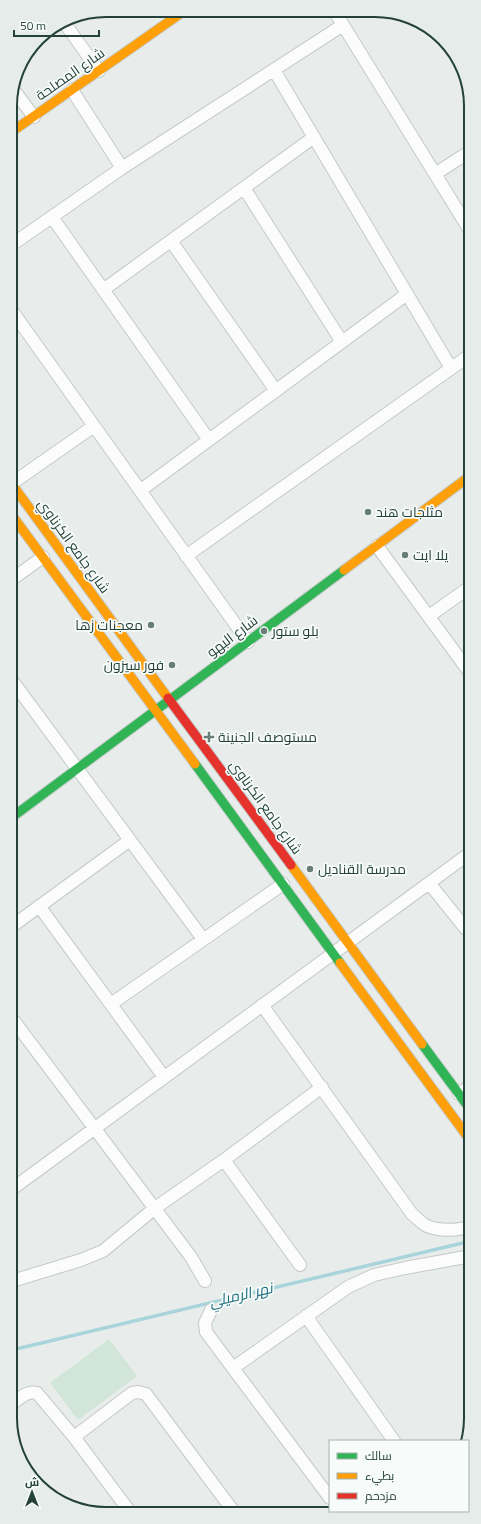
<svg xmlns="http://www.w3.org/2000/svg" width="481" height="1524" font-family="'Titillium Web',Cairo,sans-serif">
	<rect width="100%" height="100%" fill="#e8edeb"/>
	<path fill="#d1e6d8" d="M109,1339L137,1376L78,1420L50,1383Z"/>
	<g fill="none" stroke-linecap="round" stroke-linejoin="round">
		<path stroke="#a9d4db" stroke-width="3.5" d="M12,1350L471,1241"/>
		<g stroke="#c5cac8" stroke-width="14">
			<path id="street" d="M335,12L469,229
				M63,21L99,71
				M274,70L451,368
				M13,89L34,117
				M72,90L122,168
				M435,174L469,152
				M244,188L342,342
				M52,217L209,440
				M171,241L276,391
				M10,246L122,168L343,25
				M103,290L314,137
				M10,308L248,642
				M11,484L94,426
				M141,490L407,294
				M377,546L470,673
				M186,556L470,355
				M11,580L43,557
				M429,616L470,587
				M11,679L203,939
				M429,883L466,929L470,930
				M39,906L164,1077
				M11,927L130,840
				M111,1004L283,884
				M262,1005L412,1214C416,1217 422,1224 427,1226C439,1231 458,1231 471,1226
				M11,1017L191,1257L205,1281
				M459,1094L470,1086
				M224,1160L300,1265
				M12,1189L470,853
				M12,1281L81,1260L103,1251L155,1208L224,1160L322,1087
				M211,1310L205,1323L206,1332L330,1498
				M306,1316L394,1441
				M233,1368L348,1287L374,1275L405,1268L471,1256
				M12,1404C19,1399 27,1390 37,1393L74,1437L130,1512
				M74,1437L132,1393L138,1392L146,1394L234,1512
				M340,1511V1512"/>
		</g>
		<g stroke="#c3cbc8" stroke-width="11">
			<path id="fast" d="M195,764L340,963
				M11,818L344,570
				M422,1044L470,1109"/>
		</g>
		<g stroke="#c3cbc8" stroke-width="11">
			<path id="slow" d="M10,133L184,11
				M11,483L168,698
				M11,514L195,764
				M344,570L470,476
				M291,865L422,1044
				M340,963L470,1140"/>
		</g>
		<g stroke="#c3cbc8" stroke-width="11">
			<path id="jam" d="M168,698L291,865"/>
		</g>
		<use href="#street" stroke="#fcfcfc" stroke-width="12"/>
		<use href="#fast" stroke="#30b455" stroke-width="9"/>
		<use href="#slow" stroke="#ff9f0a" stroke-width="9"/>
		<use href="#jam" stroke="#e5322d" stroke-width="9"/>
	</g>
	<g fill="#697e78" stroke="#f7fbf9" stroke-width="1.5">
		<circle cx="368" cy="512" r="4"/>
		<circle cx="405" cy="555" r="4"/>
		<circle cx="151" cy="625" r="4"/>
		<circle cx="264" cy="631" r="4"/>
		<circle cx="172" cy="665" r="4"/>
		<path d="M207 731h4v4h4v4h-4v4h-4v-4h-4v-4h4z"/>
		<circle cx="310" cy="869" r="4"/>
	</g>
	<g text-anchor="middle" stroke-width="3.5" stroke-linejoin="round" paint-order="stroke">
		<g font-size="14" fill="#24423a" stroke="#f7fbf9">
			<text transform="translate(70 74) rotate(-35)" y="5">شارع المصلحة</text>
			<text transform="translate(74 546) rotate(54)" y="5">شارع جامع الكرناوي</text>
			<text transform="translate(232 636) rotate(-37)" y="5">شارع البهو</text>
			<text transform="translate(266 807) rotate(54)" y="5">شارع جامع الكرناوي</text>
		</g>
		<g font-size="14" fill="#24423a" stroke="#f7fbf9" text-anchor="start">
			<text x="376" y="517">مثلجات هند</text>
			<text x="413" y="560">يلا ايت</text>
			<text x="143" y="630" text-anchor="end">معجنات زها</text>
			<text x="272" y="636">بلو ستور</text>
			<text x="164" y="670" text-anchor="end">فور سيزون</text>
			<text x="218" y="742">مستوصف الجنينة</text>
			<text x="318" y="874">مدرسة القناديل</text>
		</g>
		<g font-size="15" font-style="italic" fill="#1c6f80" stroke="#f7fbf9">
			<text transform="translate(241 1295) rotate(-13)" y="5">نهر الرميلي</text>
		</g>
	</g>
	<path d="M0 0H481V1524H0ZM106 17H375A89 89 0 0 1 464 106V1418A89 89 0 0 1 375 1507H106A89 89 0 0 1 17 1418V106A89 89 0 0 1 106 17Z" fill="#e6ecea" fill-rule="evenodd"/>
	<path fill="none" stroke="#24423a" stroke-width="2" d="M106 17H375A89 89 0 0 1 464 106V1418A89 89 0 0 1 375 1507H106A89 89 0 0 1 17 1418V106A89 89 0 0 1 106 17Z"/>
	<rect x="329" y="1440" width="140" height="72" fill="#f7fbf9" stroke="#a3b1ad"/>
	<rect x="337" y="1453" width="20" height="6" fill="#30b455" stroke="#a3b1ad"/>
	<text x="365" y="1460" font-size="12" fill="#24423a">سالك</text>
	<rect x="337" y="1473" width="20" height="6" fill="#ff9f0a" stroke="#a3b1ad"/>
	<text x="365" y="1480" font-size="12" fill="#24423a">بطيء</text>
	<rect x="337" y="1493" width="20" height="6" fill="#e5322d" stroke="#a3b1ad"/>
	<text x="365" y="1500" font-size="12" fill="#24423a">مزدحم</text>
	<g transform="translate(32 1492)" stroke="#f7fbf9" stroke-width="3" paint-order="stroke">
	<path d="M0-3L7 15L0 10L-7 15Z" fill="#24423a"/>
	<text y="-6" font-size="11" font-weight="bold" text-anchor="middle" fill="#24423a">ش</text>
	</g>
	<path d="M14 30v6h85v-6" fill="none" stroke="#24423a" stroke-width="2"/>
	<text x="20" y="30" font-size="12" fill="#24423a" stroke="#f7fbf9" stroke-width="3" paint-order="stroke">50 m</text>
</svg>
